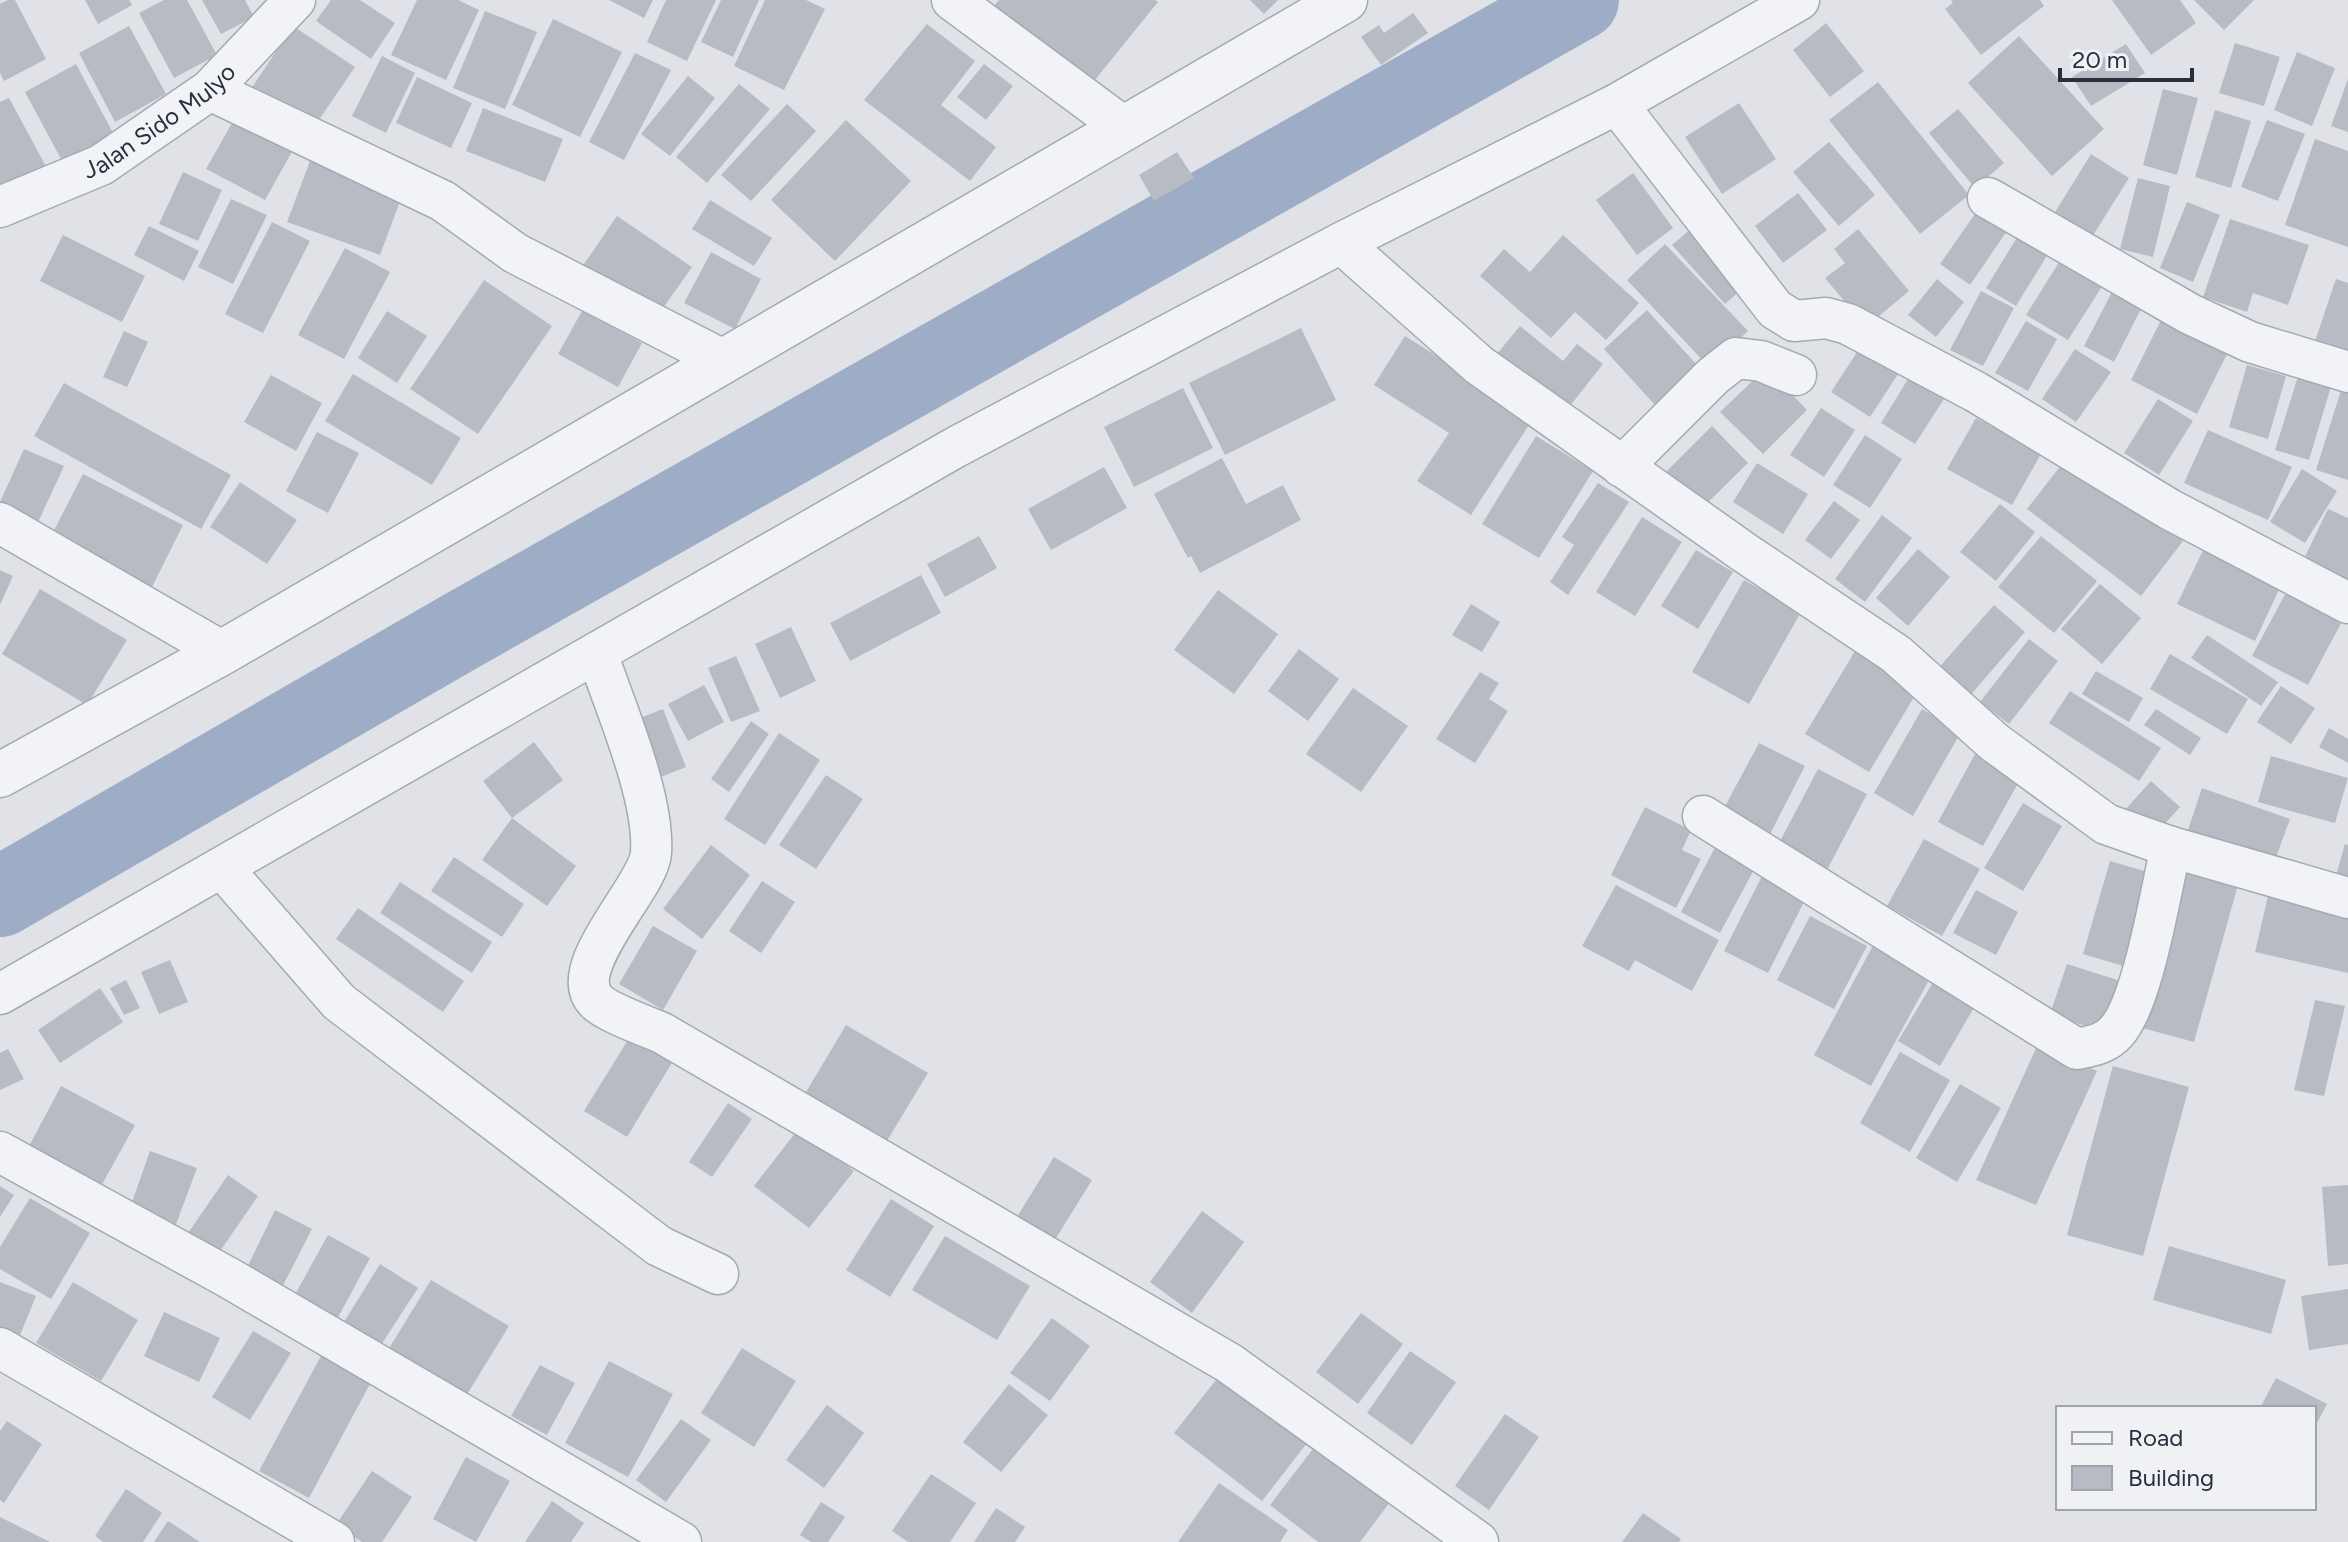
<svg xmlns="http://www.w3.org/2000/svg" width="2348" height="1542" font-family="Figtree,sans-serif">
	<rect width="100%" height="100%" fill="#e0e2e8"/>
	<g fill="none" stroke-linecap="round" stroke-linejoin="round">
		<path stroke="#9dadc6" stroke-width="80" d="M0,897L463,630L1579,0"/>
	</g>
	<path fill="#b7bbc4" d="M8,0H15L46,59L4,81L0,73V4Z
		M85,0H129L132,5L98,24Z
		M164,0H187L217,55L174,78L139,13Z
		M202,0H245L254,17L221,34Z
		M331,0H360L395,23L371,59L316,21Z
		M417,0H458L479,10L446,80L391,55Z
		M609,0H653L644,18Z
		M666,0H716L687,61L647,42Z
		M721,0H759L733,57L701,42Z
		M765,0H806L825,9L784,90L734,66Z
		M999,0H1155L1158,2L1090,86L992,8Z
		M1250,0H1278L1264,14Z
		M1951,0H2040L2044,6L1981,55L1945,9L1953,3Z
		M2112,0H2180L2196,23L2151,55Z
		M2194,0H2254L2224,30Z
		M485,11L537,32L505,109L453,88Z
		M1413,13L1428,33L1381,65L1361,37L1379,25L1384,33Z
		M553,19L622,52L580,137L512,105Z
		M1826,23L1864,71L1830,97L1793,50Z
		M927,24L975,61L941,105L996,147L970,181L864,100Z
		M129,26L166,94L115,122L79,53Z
		M293,26L355,67L310,133L249,92Z
		M2019,36L2104,129L2052,176L1968,83Z
		M2235,43L2280,57L2264,106L2219,93Z
		M2126,44L2145,73L2091,106L2072,77Z
		M2297,52L2335,68L2312,126L2274,110Z
		M635,53L671,70L624,160L589,142Z
		M382,56L415,73L386,133L352,116Z
		M76,64L119,144L68,172L25,92Z
		M984,64L1013,86L986,120L957,97Z
		M688,76L715,98L670,156L641,134Z
		M417,77L472,103L451,148L396,123Z
		M2348,79V132L2331,126Z
		M1878,82L1969,195L1920,234L1829,120Z
		M739,84L770,109L707,183L676,157Z
		M2163,89L2198,98L2177,175L2143,165Z
		M9,98L49,172L0,189V102Z
		M1739,103L1776,159L1722,194L1685,137Z
		M787,104L816,131L751,201L721,175Z
		M483,108L563,139L545,182L466,151Z
		M1958,109L2004,163L1975,188L1929,133Z
		M2215,110L2251,121L2231,188L2195,177Z
		M236,116L294,148L265,200L206,169Z
		M846,120L911,181L835,261L771,200Z
		M2267,120L2305,134L2278,201L2241,187Z
		M2315,139L2348,151V247L2285,225Z
		M1829,142L1875,195L1839,226L1793,172Z
		M1177,152L1194,178L1154,201L1139,175Z
		M313,153L405,188L380,255L287,222Z
		M2091,154L2129,178L2087,245L2049,222Z
		M183,172L222,190L198,241L159,224Z
		M1633,173L1673,228L1637,255L1596,200Z
		M2138,178L2170,186L2153,257L2120,249Z
		M1798,193L1827,230L1783,263L1755,226Z
		M231,199L267,215L233,284L198,267Z
		M710,200L772,238L754,266L692,229Z
		M2187,202L2220,215L2193,282L2160,268Z
		M1715,208L1767,267L1725,304L1672,245Z
		M1979,208L2009,228L1970,285L1940,264Z
		M617,216L692,267L654,321L580,270Z
		M2230,219L2309,245L2288,305L2253,293L2247,312L2203,297Z
		M272,222L310,241L263,333L225,314Z
		M149,226L199,251L184,281L134,255Z
		M1858,229L1909,291L1866,327L1825,278L1845,263L1834,249Z
		M2021,231L2051,249L2016,306L1986,288Z
		M63,235L145,276L122,322L40,281Z
		M1563,235L1639,303L1606,340L1575,312L1551,338L1480,276L1504,249L1530,272Z
		M1665,244L1748,331L1709,367L1627,280Z
		M345,248L390,272L344,359L298,335Z
		M711,252L761,279L735,329L684,303Z
		M2061,259L2103,285L2068,340L2026,315Z
		M1937,279L1964,302L1936,337L1908,315Z
		M2336,279L2348,283V369L2310,356Z
		M484,280L552,326L478,434L410,389Z
		M2114,288L2144,303L2114,362L2084,346Z
		M1981,291L2014,308L1983,366L1950,350Z
		M1647,310L1708,377L1665,416L1604,349Z
		M387,311L427,336L397,383L358,358Z
		M582,311L642,343L618,387L558,354Z
		M2161,320L2228,352L2197,414L2131,380Z
		M2026,321L2057,339L2028,391L1995,373Z
		M1520,326L1563,361L1577,344L1603,364L1562,416L1492,360Z
		M1301,328L1336,400L1225,455L1189,383Z
		M124,331L148,342L127,387L103,377Z
		M1405,336L1534,417L1471,515L1417,481L1449,433L1374,385Z
		M1865,340L1904,365L1870,417L1831,392Z
		M2075,349L2111,372L2076,422L2042,399Z
		M2247,365L2286,376L2268,439L2229,427Z
		M1916,366L1951,388L1915,444L1881,423Z
		M1766,368L1807,410L1763,454L1720,412Z
		M2299,373L2332,383L2309,460L2275,450Z
		M353,374L461,438L432,485L325,421Z
		M271,375L322,403L296,451L244,422Z
		M64,383L231,475L201,529L34,436Z
		M2343,384L2348,385V480L2316,470Z
		M1183,388L1213,448L1134,487L1104,427Z
		M2158,399L2193,421L2159,475L2124,453Z
		M1821,408L1855,430L1824,477L1790,455Z
		M1976,418L2041,454L2012,505L1947,469Z
		M1712,426L1748,463L1700,510L1664,474Z
		M2208,430L2292,467L2268,520L2184,483Z
		M317,432L359,453L328,513L286,491Z
		M1865,435L1902,459L1870,508L1833,485Z
		M1536,436L1593,471L1539,558L1482,524Z
		M24,449L64,466L34,531L0,516V502Z
		M2069,455L2183,541L2141,596L2027,509Z
		M1222,458L1246,504L1283,485L1301,520L1200,573L1191,556L1188,558L1154,494Z
		M1757,463L1808,494L1783,534L1733,502Z
		M1104,467L1127,508L1051,550L1028,509Z
		M2302,469L2337,491L2305,543L2270,522Z
		M83,474L183,525L148,595L47,544Z
		M240,482L297,520L267,564L210,527Z
		M1598,483L1629,502L1568,595L1550,582L1574,545L1562,537Z
		M1834,501L1860,520L1831,559L1805,540Z
		M2000,504L2035,532L1996,581L1960,552Z
		M2328,509L2348,518V595L2298,571Z
		M1882,515L1912,538L1865,602L1835,579Z
		M1642,517L1682,542L1635,616L1596,592Z
		M979,536L997,568L945,597L927,564Z
		M2041,536L2097,581L2054,633L1998,587Z
		M2208,540L2285,577L2255,641L2177,604Z
		M1918,549L1950,577L1908,626L1876,598Z
		M1696,550L1733,572L1698,629L1661,606Z
		M0,570L13,576L0,605Z
		M921,575L941,613L850,661L830,623Z
		M1744,580L1801,612L1749,704L1692,672Z
		M2100,584L2141,618L2102,664L2061,629Z
		M2289,587L2345,616L2308,685L2252,656Z
		M40,589L127,640L87,705L2,654Z
		M1218,590L1278,634L1234,694L1174,650Z
		M1471,604L1500,622L1482,652L1452,635Z
		M1994,605L2025,632L1967,699L1935,672Z
		M791,627L816,681L780,698L755,644Z
		M2207,635L2278,682L2261,706L2191,658Z
		M2029,639L2058,661L2009,724L1980,702Z
		M1858,646L1922,684L1869,772L1805,734Z
		M1299,649L1339,679L1308,721L1268,691Z
		M2170,654L2248,699L2227,734L2150,689Z
		M736,656L760,711L731,722L708,668Z
		M2096,671L2143,698L2129,722L2082,694Z
		M1480,672L1499,683L1489,699L1508,711L1475,763L1436,739Z
		M704,685L724,722L688,741L668,704Z
		M2281,686L2315,708L2291,744L2257,722Z
		M1353,688L1408,726L1361,792L1306,754Z
		M2070,691L2161,748L2139,781L2049,723Z
		M663,709L686,767L653,780L630,722Z
		M1922,709L1961,732L1913,816L1874,793Z
		M2156,709L2201,738L2190,755L2144,725Z
		M751,721L769,734L729,792L711,779Z
		M2329,728L2348,739V763L2319,747Z
		M779,733L820,760L765,845L724,819Z
		M534,742L563,780L512,818L483,781Z
		M1759,743L1805,766L1770,834L1723,810Z
		M1975,754L2021,778L1983,846L1938,822Z
		M2271,756L2348,778L2335,823L2258,802Z
		M1818,769L1867,794L1827,870L1778,845Z
		M826,775L863,799L816,869L779,845Z
		M2151,781L2180,807L2153,837L2124,811Z
		M2202,788L2290,819L2275,860L2188,830Z
		M2023,803L2062,826L2023,891L1984,868Z
		M1645,807L1691,830L1682,850L1701,859L1676,908L1611,875Z
		M512,818L576,866L547,906L482,860Z
		M1924,839L1980,869L1942,936L1887,906Z
		M1719,840L1758,862L1720,933L1681,912Z
		M2345,844L2348,845V894L2332,889Z
		M711,845L750,875L702,939L663,909Z
		M454,857L524,904L502,937L431,891Z
		M2110,861L2158,875L2130,968L2083,954Z
		M2180,868L2238,885L2194,1042L2135,1026Z
		M1763,874L1807,896L1768,973L1724,951Z
		M762,881L795,902L761,953L729,931Z
		M400,882L492,942L472,973L380,913Z
		M1616,885L1719,940L1692,991L1635,960L1629,971L1582,946Z
		M1976,890L2018,912L1996,955L1953,933Z
		M2268,896L2348,914V973L2255,952Z
		M358,908L464,981L443,1012L336,939Z
		M1810,916L1867,946L1834,1009L1777,980Z
		M653,926L697,951L663,1010L619,984Z
		M1876,940L1934,971L1871,1086L1814,1055Z
		M170,960L188,1002L159,1014L141,972Z
		M2067,964L2124,982L2106,1033L2050,1014Z
		M1935,979L1976,1004L1940,1066L1898,1041Z
		M126,980L140,1008L124,1015L110,988Z
		M100,988L123,1022L60,1063L38,1030Z
		M2315,1000L2345,1006L2324,1096L2294,1090Z
		M846,1025L928,1073L885,1144L803,1097Z
		M631,1035L673,1061L627,1137L584,1111Z
		M2038,1044L2097,1071L2036,1205L1976,1180Z
		M8,1049L24,1079L0,1090V1053Z
		M1900,1052L1950,1080L1910,1152L1860,1123Z
		M2113,1066L2189,1087L2143,1256L2067,1235Z
		M1960,1084L2001,1108L1957,1182L1916,1158Z
		M61,1086L135,1125L100,1188L27,1150Z
		M728,1103L752,1119L712,1177L689,1162Z
		M799,1128L854,1171L809,1228L754,1186Z
		M150,1151L197,1168L172,1235L126,1219Z
		M1054,1157L1092,1180L1050,1248L1012,1225Z
		M228,1175L258,1196L216,1257L186,1236Z
		M2348,1185V1264L2328,1266L2322,1187Z
		M0,1186L14,1195L0,1217Z
		M30,1198L90,1233L51,1299L0,1269V1247Z
		M891,1199L934,1226L890,1297L846,1270Z
		M275,1210L312,1229L276,1299L240,1282Z
		M1202,1211L1244,1242L1192,1313L1150,1282Z
		M328,1235L370,1258L335,1323L292,1300Z
		M945,1236L1030,1286L997,1340L912,1290Z
		M2169,1246L2286,1280L2271,1334L2153,1300Z
		M380,1264L418,1288L381,1345L344,1322Z
		M431,1280L509,1326L466,1396L388,1350Z
		M0,1282L36,1296L16,1345L0,1339Z
		M73,1282L138,1320L101,1381L36,1343Z
		M2348,1289V1344L2309,1350L2301,1296Z
		M164,1312L220,1338L199,1382L144,1356Z
		M1361,1313L1403,1344L1358,1404L1316,1372Z
		M1052,1318L1090,1346L1050,1401L1010,1373Z
		M253,1331L291,1353L250,1420L212,1397Z
		M742,1348L796,1381L754,1447L701,1413Z
		M1410,1351L1456,1382L1412,1445L1367,1413Z
		M321,1356L371,1382L309,1498L259,1471Z
		M609,1361L673,1394L628,1477L565,1443Z
		M540,1365L575,1383L547,1435L511,1416Z
		M1223,1371L1311,1438L1262,1501L1174,1433Z
		M2276,1378L2327,1404L2314,1429V1408H2260Z
		M1009,1384L1048,1415L1001,1472L963,1442Z
		M827,1405L864,1433L824,1488L786,1460Z
		M1505,1414L1539,1437L1489,1510L1455,1486Z
		M681,1419L711,1440L666,1502L636,1480Z
		M7,1421L42,1444L4,1503L0,1500V1431Z
		M1322,1437L1396,1494L1360,1542H1318L1270,1505Z
		M466,1457L510,1481L476,1542L433,1519Z
		M372,1471L412,1497L382,1542H362L336,1525Z
		M931,1474L976,1503L950,1542H908L892,1531Z
		M1219,1483L1288,1530L1280,1542H1178Z
		M126,1489L162,1513L143,1542H103L95,1536Z
		M552,1501L584,1523L571,1542H525Z
		M821,1502L845,1517L828,1542H811L800,1535Z
		M996,1508L1025,1527L1015,1542H974Z
		M1643,1513L1681,1539L1679,1542H1622Z
		M0,1517L50,1542H0Z
		M168,1521L200,1542H154Z"/>
	<g fill="none" stroke-linecap="round" stroke-linejoin="round">
		<g stroke="#a5a9b2" stroke-width="43">
			<g id="minor">
				<path d="M952,0L1125,128"/>
				<path d="M210,90L443,201L515,253L723,360"/>
				<path d="M1617,104L1775,309L1794,321L1826,318L1848,324L1976,392L2169,509L2348,603"/>
				<path d="M1988,198L2190,314L2250,342L2348,372"/>
				<path id="s1" d="M0,207L101,165L210,90L295,0"/>
				<path d="M1341,243L1479,365L1745,553L1896,654L1994,742L2106,824L2171,847L2348,898"/>
				<path d="M1622,467L1713,376L1736,358L1761,361L1796,375"/>
				<path d="M0,523L223,652"/>
				<path d="M597,653C615,707 655,797 651,853C649,887 564,967 596,1001C606,1012 646,1026 662,1033L1229,1363L1478,1542"/>
				<path d="M1703,816L2077,1049C2091,1046 2106,1044 2116,1032C2143,1004 2161,889 2171,847"/>
				<path d="M223,869L339,1002L659,1246L718,1274"/>
				<path d="M0,994L956,447L1341,243L1617,104L1799,0"/>
				<path d="M0,1152L229,1278L681,1542"/>
				<path d="M0,1348L334,1542"/>
			</g>
		</g>
		<g stroke="#a5a9b2" stroke-width="47">
			<path id="tertiary" d="M0,775L223,652L1345,0"/>
		</g>
		<use href="#minor" stroke="#f2f3f6" stroke-width="40"/>
		<use href="#tertiary" stroke="#f2f3f6" stroke-width="44"/>
	</g>
	<g text-anchor="middle" stroke-width="8" stroke-linejoin="round" paint-order="stroke">
		<g font-size="24" fill="#292f3e" stroke="#eff1f5">
			<text dy="8" stroke="none"><textPath href="#s1" startOffset="182">Jalan Sido Mulyo</textPath></text>
		</g>
	</g>
	<rect x="2056" y="1406" width="260" height="104" fill="#eff1f5" stroke="#a0a3ac" stroke-width="2"/>
	<rect x="2072" y="1432" width="40" height="12" fill="#f2f3f6" stroke="#a0a3ac" stroke-width="2"/>
	<text x="2128" y="1446" font-size="24" fill="#292f3e">Road</text>
	<rect x="2072" y="1466" width="40" height="24" fill="#b7bbc4" stroke="#a0a3ac" stroke-width="2"/>
	<text x="2128" y="1486" font-size="24" fill="#292f3e">Building</text>
	<path d="M2060 68v12h132v-12" fill="none" stroke="#292f3e" stroke-width="4"/>
	<text x="2072" y="68" font-size="24" fill="#292f3e" stroke="#eff1f5" stroke-width="6" paint-order="stroke">20 m</text>
</svg>
